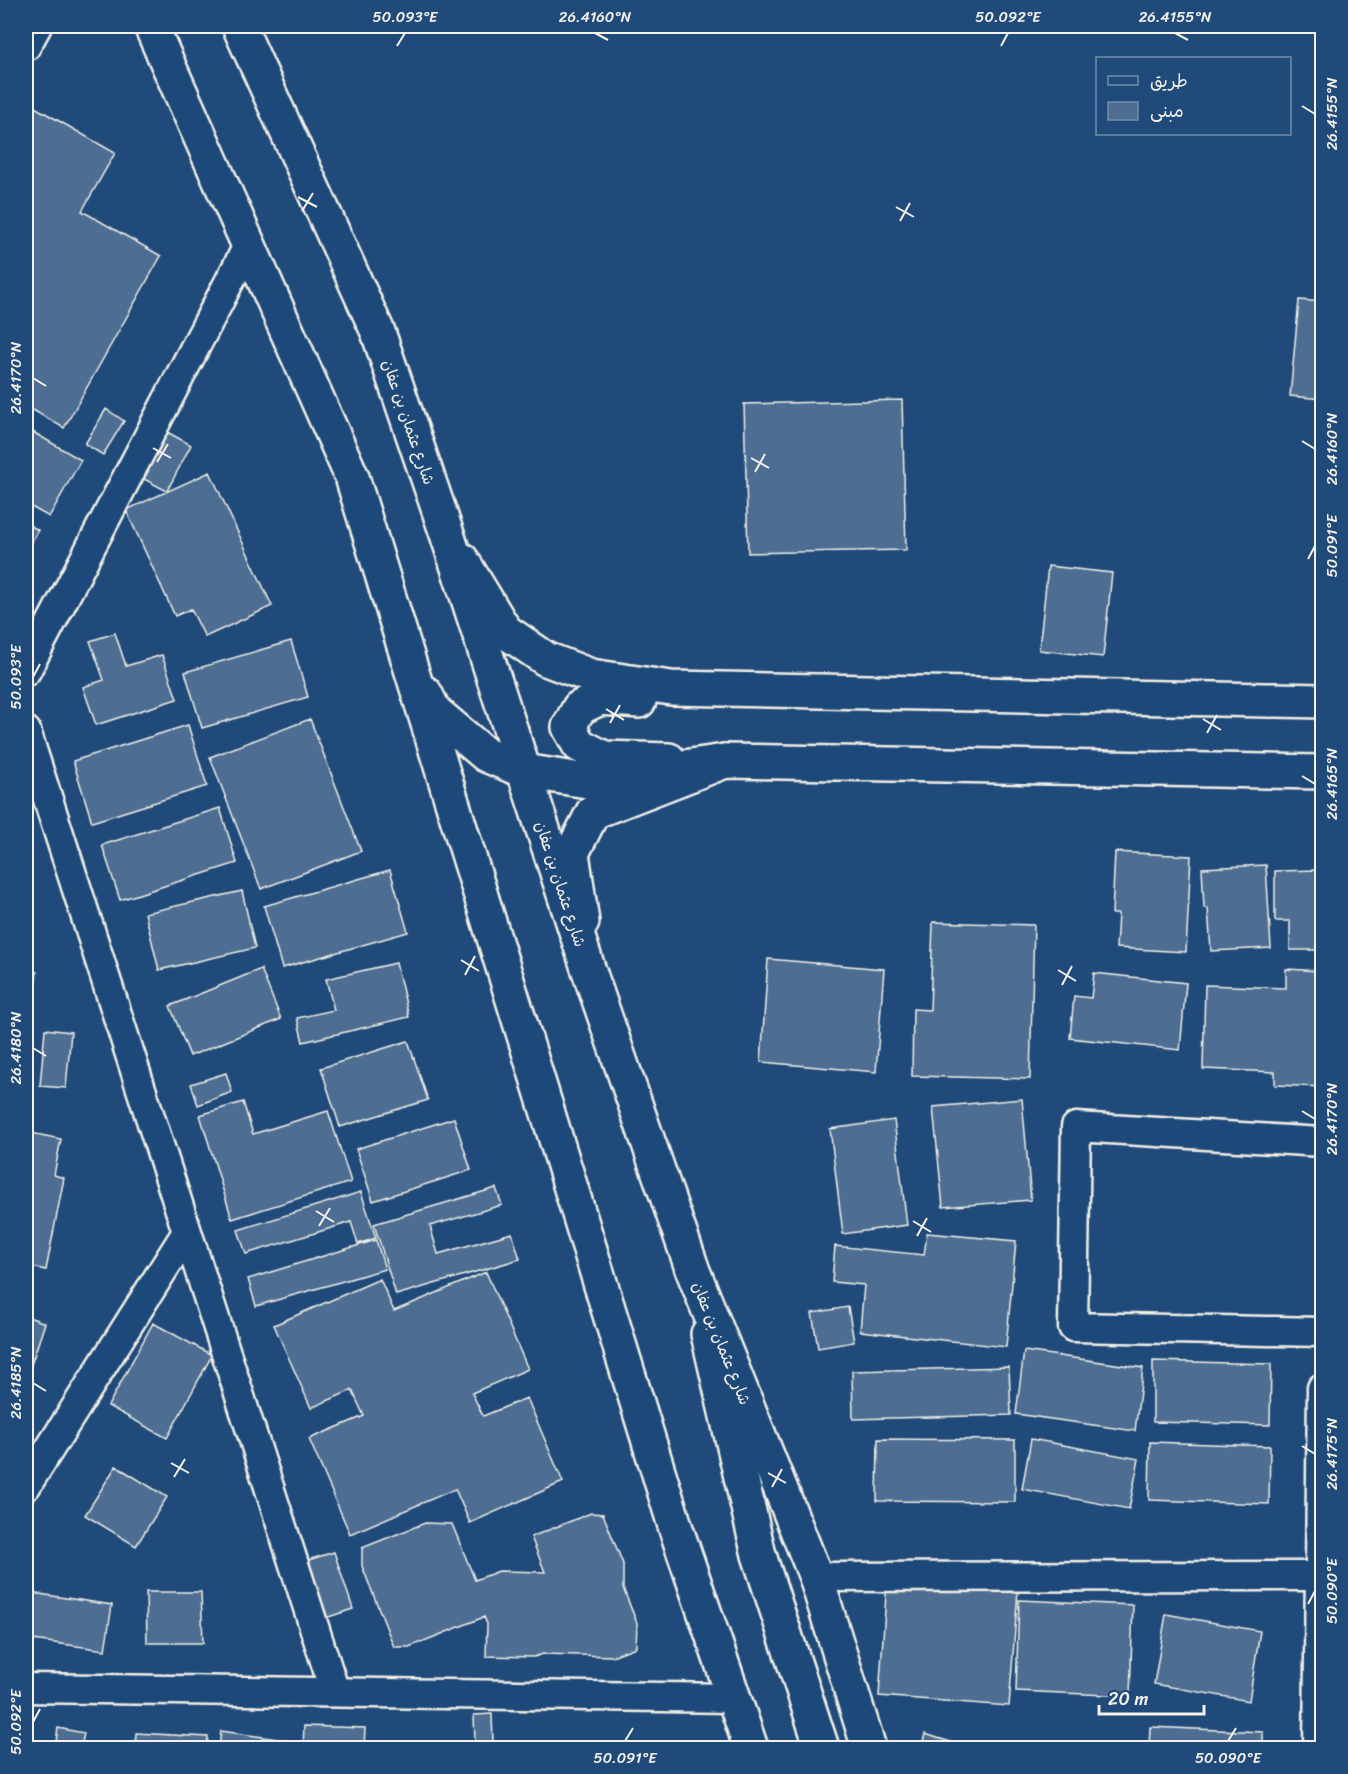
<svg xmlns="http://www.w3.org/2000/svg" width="1348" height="1774" font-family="Sriracha,'Playpen Sans Arabic',sans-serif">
	<rect width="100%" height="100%" fill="#1f4a7a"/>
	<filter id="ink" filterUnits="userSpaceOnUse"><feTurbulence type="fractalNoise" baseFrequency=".0167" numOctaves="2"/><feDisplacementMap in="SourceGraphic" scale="12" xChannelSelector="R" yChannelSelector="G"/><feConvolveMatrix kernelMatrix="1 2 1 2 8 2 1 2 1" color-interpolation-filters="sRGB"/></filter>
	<g filter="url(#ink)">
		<path fill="#4d6e92" stroke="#f4f1e8" stroke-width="1.5" d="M26,102L115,153L82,211L161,256L64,428L26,406Z
			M1299,300L1322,302V399L1290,396Z
			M902,400L906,550L748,553L744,404Z
			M106,409L124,421L103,455L85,444Z
			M26,428L81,460L49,517L26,504Z
			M167,432L191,445L167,491L142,478Z
			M210,472L272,606L205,637L191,609L175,616L126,510Z
			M26,523L38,530L26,552Z
			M1048,566L1112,573L1103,657L1039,650Z
			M115,633L126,666L162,655L177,699L96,725L83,687L104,680L90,641Z
			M291,641L308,697L202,728L185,672Z
			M310,719L361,851L261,889L210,757Z
			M188,725L207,786L92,822L73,761Z
			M220,808L237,863L120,900L102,845Z
			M1115,852L1191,856L1186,952L1116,948L1118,914H1112Z
			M1266,865L1271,948L1211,951L1208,908H1204L1202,868Z
			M390,870L408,932L282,968L264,906Z
			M1322,870V950H1290V921H1275V871Z
			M242,891L255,948L159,970L145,913Z
			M933,922L1034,925L1030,1079L912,1076L913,1009L930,1010Z
			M768,959L884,969L876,1072L761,1062Z
			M396,963L409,1017L303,1042L297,1018L334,1010L326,979Z
			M261,969L281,1019L190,1056L170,1006Z
			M1286,969L1322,971V1087L1275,1085V1072L1203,1069L1205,985L1286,988Z
			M26,970L37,972L26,1049Z
			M1094,973L1186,983L1180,1050L1070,1038L1074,996L1091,998Z
			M45,1029L71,1032L66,1088L40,1086Z
			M408,1041L428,1100L340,1127L321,1068Z
			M226,1073L232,1092L198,1105L191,1084Z
			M1022,1099L1031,1200L943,1207L933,1107Z
			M243,1102L253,1134L328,1111L351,1182L232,1219L200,1115Z
			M454,1118L471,1170L373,1201L356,1149Z
			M894,1120L907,1225L843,1234L830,1129Z
			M26,1132L61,1139L54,1175L64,1178L46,1270L26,1266Z
			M496,1188L502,1205L430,1226L438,1254L512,1233L520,1259L396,1295L374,1224Z
			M361,1192L376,1238L358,1244L351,1222L246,1254L238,1230Z
			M927,1233L1016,1241L1006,1347L860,1331L864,1285L832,1282L835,1246L924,1255Z
			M376,1240L385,1269L256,1306L248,1279Z
			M486,1272L528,1369L472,1393L483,1416L527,1398L563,1482L470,1523L455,1489L350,1534L309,1439L364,1416L352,1390L311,1408L274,1325L380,1279L394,1311Z
			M848,1307L854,1342L818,1348L812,1313Z
			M26,1316L45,1323L30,1368L26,1366Z
			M153,1323L212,1355L167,1438L108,1406Z
			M1024,1351L1143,1368L1135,1431L1016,1414Z
			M1153,1361L1271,1364L1270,1425L1153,1422Z
			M1009,1367L1011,1415L853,1419L852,1371Z
			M878,1439L1015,1440V1502L877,1501Z
			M1031,1439L1139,1459L1129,1509L1022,1489Z
			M1150,1442L1270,1446L1269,1504L1149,1500Z
			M116,1466L167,1497L136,1546L85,1515Z
			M591,1513L603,1514L623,1564V1588L637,1623L636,1647L612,1656L543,1654L534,1657L486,1656L487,1624L484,1617L409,1647H394L362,1566V1548L425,1523L452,1524L475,1580L499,1571L545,1572L531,1537Z
			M334,1552L353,1609L310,1623L292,1565Z
			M887,1580L1018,1590L1009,1706L879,1696Z
			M26,1592L112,1605L105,1650L26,1639Z
			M146,1592H201L203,1643H147Z
			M1019,1600L1133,1605L1130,1696L1016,1691Z
			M1166,1614L1260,1631L1249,1701L1154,1684Z
			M492,1714L493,1742H475L474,1715Z
			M304,1726L365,1728L364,1748H303Z
			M1150,1727L1263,1732V1748H1149Z
			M58,1728L84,1733L81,1748H55Z
			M221,1731L285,1740L284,1748H219Z
			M136,1733L208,1737L207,1748H135Z
			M925,1734L970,1748H921Z
			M560,1743L633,1746V1748H559Z
			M394,1745L439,1748H393Z"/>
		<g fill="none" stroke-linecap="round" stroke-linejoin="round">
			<g stroke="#f4f1e8" stroke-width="33">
				<path id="street" d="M26,46L37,26
					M26,671L249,244
					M26,731L335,1692
					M1322,1142L1076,1127L1073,1327L1322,1332
					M26,1486L187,1232
					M816,1577L1320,1576
					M26,1688L733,1698
					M1318,1748L1322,1388"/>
			</g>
			<g stroke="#f4f1e8" stroke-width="38">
				<path id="secondary" d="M462,560L505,631L546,659L591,676L671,688L1322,701
					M639,701L600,698L579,708L569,727L579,745L604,758L669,760
					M582,922L572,853L593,812L725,761L1322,772
					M708,1334L759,1555L822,1748"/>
			</g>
			<g stroke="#f4f1e8" stroke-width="38">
				<path id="primary" d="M151,26L352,477L676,1529L751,1748
					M239,26L378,332L448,537L588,968L693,1271L816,1577L869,1748
					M425,693L434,711L486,755L524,771L587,781L725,761"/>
			</g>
			<use href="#street" stroke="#1f4a7a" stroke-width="28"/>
			<use href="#secondary" stroke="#1f4a7a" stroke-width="33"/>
			<use href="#primary" stroke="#1f4a7a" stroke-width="33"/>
		</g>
	</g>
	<path fill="none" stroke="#f4f1e8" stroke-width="2" d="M595,33L608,40M1175,33L1188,40M397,46L405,33M1001,46L1008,33M1302,106L1315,114M298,197L317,207M896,207L914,217M302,211L313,193M900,221L910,203M33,378L46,386M1302,441L1315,449M153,448L171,458M751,458L769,468M157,462L168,444M755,472L765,454M1308,559L1315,546M33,677L40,664M606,709L624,720M1203,719L1221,730M610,723L620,705M1207,733L1217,715M1302,776L1315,784M461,960L479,971M1058,970L1076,981M465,975L475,956M1062,985L1072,966M33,1048L46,1056M1302,1111L1315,1119M316,1211L334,1222M913,1221L931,1232M319,1226L330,1208M917,1236L927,1218M33,1383L46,1391M1302,1446L1315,1454M171,1463L189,1473M768,1473L786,1483M174,1477L185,1459M772,1487L782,1469M1308,1604L1315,1591M33,1722L40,1709M625,1741L633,1728M1228,1741L1236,1728"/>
	<g text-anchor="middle" stroke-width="4.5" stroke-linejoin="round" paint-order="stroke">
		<g font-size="16" fill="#f4f1e8" stroke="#1f4a7a">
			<text transform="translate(409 422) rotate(71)" y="6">شارع عثمان بن عفان</text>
			<text transform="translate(561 884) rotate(72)" y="6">شارع عثمان بن عفان</text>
			<text transform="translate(722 1343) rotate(68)" y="6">شارع عثمان بن عفان</text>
		</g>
	</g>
	<rect width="1348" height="1774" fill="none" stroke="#1f4a7a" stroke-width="66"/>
	<rect x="1096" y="57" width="195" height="78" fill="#1f4a7a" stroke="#748da6" stroke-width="1.5"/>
	<rect x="1108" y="76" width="30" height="9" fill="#1f4a7a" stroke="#748da6" stroke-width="1.5"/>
	<text x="1150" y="87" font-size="18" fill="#f4f1e8">طريق</text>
	<rect x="1108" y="102" width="30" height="18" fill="#4d6e92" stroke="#748da6" stroke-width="1.5"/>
	<text x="1150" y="117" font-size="18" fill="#f4f1e8">مبنى</text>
	<path d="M1099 1705v9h105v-9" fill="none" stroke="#f4f1e8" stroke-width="3"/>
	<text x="1108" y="1705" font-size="18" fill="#f4f1e8" stroke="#1f4a7a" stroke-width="4.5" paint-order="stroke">20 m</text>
	<rect x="33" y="33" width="1282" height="1708" fill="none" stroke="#f4f1e8" stroke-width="2"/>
	<g font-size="15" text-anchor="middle" fill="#f4f1e8">
		<text x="405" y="22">50.093°E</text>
		<text x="595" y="22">26.4160°N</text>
		<text x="1008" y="22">50.092°E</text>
		<text x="1175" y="22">26.4155°N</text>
		<text transform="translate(1332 114) rotate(-90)" y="5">26.4155°N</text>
		<text transform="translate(16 378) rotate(-90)" y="5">26.4170°N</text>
		<text transform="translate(1332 449) rotate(-90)" y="5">26.4160°N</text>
		<text transform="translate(1332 546) rotate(-90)" y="5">50.091°E</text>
		<text transform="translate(16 677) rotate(-90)" y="5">50.093°E</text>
		<text transform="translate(1332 784) rotate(-90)" y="5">26.4165°N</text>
		<text transform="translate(16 1048) rotate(-90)" y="5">26.4180°N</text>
		<text transform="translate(1332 1119) rotate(-90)" y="5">26.4170°N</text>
		<text transform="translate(16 1383) rotate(-90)" y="5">26.4185°N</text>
		<text transform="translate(1332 1454) rotate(-90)" y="5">26.4175°N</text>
		<text transform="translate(1332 1591) rotate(-90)" y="5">50.090°E</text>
		<text transform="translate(16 1722) rotate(-90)" y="5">50.092°E</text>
		<text x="625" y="1763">50.091°E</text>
		<text x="1228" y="1763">50.090°E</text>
	</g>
</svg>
